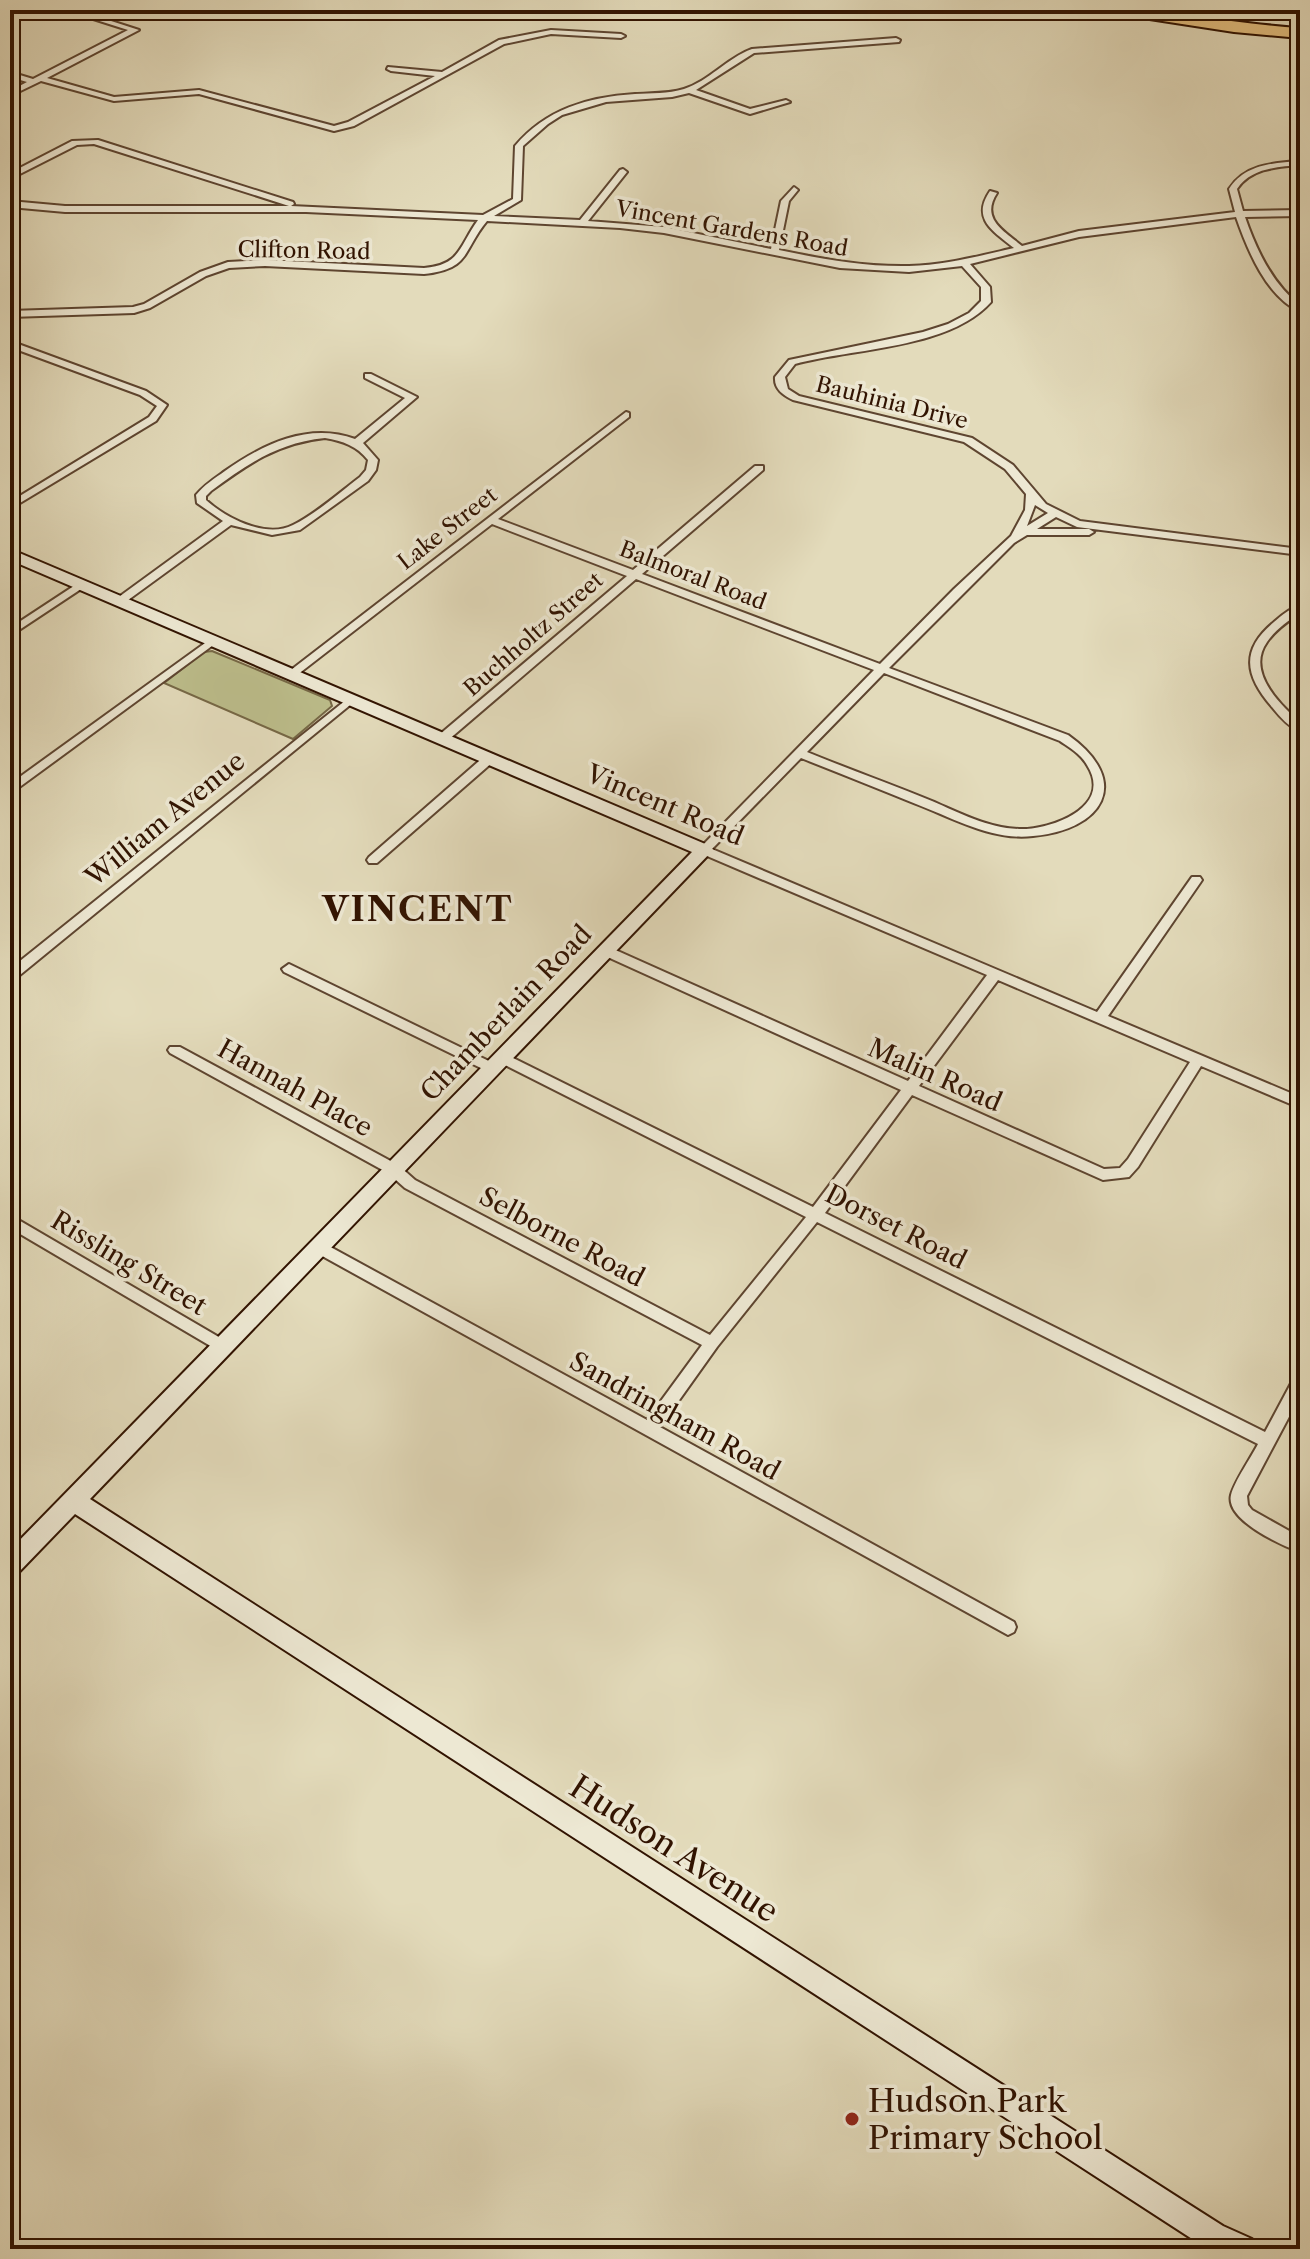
<svg xmlns="http://www.w3.org/2000/svg" width="1310" height="2259" font-family="'Libre Caslon Text',serif">
	<rect width="100%" height="100%" fill="#e3dbbb"/>
	<filter id="stains"><feTurbulence type="fractalNoise" baseFrequency=".0025" numOctaves="4"/><feColorMatrix values="0 0 0 0 .2 0 0 0 0 .09 0 0 0 0 .02 0 0 0 .5 -.17"/></filter>
	<radialGradient id="worn" r=".72"><stop offset=".6" stop-color="#630" stop-opacity="0"/><stop offset="1" stop-color="#630" stop-opacity=".3"/></radialGradient>
	<path fill="#bcbd8b" stroke="#766846" stroke-width="2" d="M212,651L330,700L332,706L293,739L164,683L204,652Z"/>
	<g fill="none" stroke-linecap="round" stroke-linejoin="round">
		<g stroke="#5e4530" stroke-width="4">
			<path id="street" d="M65,10H77L139,30L47,78L114,97L199,90L334,126L348,122L435,76L391,71L387,69L388,67L442,72L499,40L551,30L621,34L625,36L621,38L551,34L504,44L354,126L334,131L199,94L114,101L41,81L10,96V91L27,82L10,77V72L33,79L128,30Z
				M896,38L900,40L899,42L754,53L696,90L750,109L786,100L790,102L750,114L689,93L672,97L606,102L562,115L548,124L523,146L521,200L494,216L580,220L620,170L623,169L627,172L588,221L664,227L771,249L781,201L794,187L798,190L789,201L779,250C822,259 865,267 909,266C945,265 979,256 1014,248C993,231 971,219 990,191L997,193C980,219 1004,231 1022,246L1079,231L1235,212L1229,189C1245,164 1273,163 1300,161V165C1277,167 1251,168 1237,189L1243,211L1300,210V216L1245,217C1256,249 1272,284 1300,305V312C1266,296 1248,251 1236,217L1079,237L970,264L990,287L991,302C949,349 854,348 795,364L785,377L788,389L799,396L972,438L1013,465L1046,504L1080,521L1300,549V555L1077,527L1056,517L1037,529H1089L1094,532L1089,535H1027L1014,543L889,668L1068,735C1134,782 1102,830 1033,836C992,841 953,818 916,804C877,788 839,773 801,758L712,849L1097,1012L1192,877H1200L1202,880L1200,883L1108,1016L1300,1097V1108L1201,1066L1138,1167L1129,1177L1103,1180L912,1095L825,1213L1265,1432L1295,1376L1300,1375V1396L1247,1496L1248,1505L1252,1510L1300,1537V1552C1281,1545 1225,1520 1231,1495C1235,1480 1251,1458 1258,1444L817,1222L717,1347L660,1427L1014,1622L1016,1627L1014,1632L1008,1635L315,1252L313,1248L315,1244H325L647,1420L702,1345L405,1188L388,1173L170,1053L168,1050L170,1047H180L398,1165L415,1180L710,1335L806,1217L497,1061L495,1058L497,1055H507L813,1207L901,1090L601,954L600,951L601,948H611L908,1081L987,975L700,853L698,850L874,670L636,579L447,741H439V735L627,576L492,524L297,675H289L287,673L626,412L629,413V417L498,519L633,570L755,466H763V470L642,574L880,664L954,589L1011,536L1025,510L1026,494L1005,469L964,442L793,400C783,395 774,389 775,377L789,360L923,332L948,324L969,313L981,301V287L962,266L909,272L840,268L664,233L620,228L487,221C462,251 471,269 424,274L265,266L229,268L206,276L150,308L134,313L10,317V311L133,307L144,304L200,272L228,262L265,260L424,268C461,265 459,246 478,220L306,212H65L10,207V201L65,206H289L94,144L77,145L10,179V173L72,141L98,140L293,202L294,204L291,206L483,215L513,199L515,146C546,109 588,97 635,94C651,93 668,94 684,89C709,81 727,58 752,49ZM1035,505L1048,513L1027,526ZM884,673L1060,741C1070,748 1081,754 1087,765C1114,807 1051,830 1019,829C988,828 960,813 932,801C891,784 848,769 807,752ZM998,980L1190,1062L1128,1159L1120,1168L1104,1169L919,1086Z
				M10,341L146,391L167,405L156,421L10,509V502L149,417L157,406L140,395L10,347Z
				M365,374H371L417,397L363,443L378,460L376,470L368,481L300,530L272,535L231,525L124,603H116V599L223,521L197,503L196,495C204,485 215,478 225,471C263,444 309,422 355,439L405,398L365,378ZM325,438C343,441 357,446 368,460L366,470L360,477C340,492 316,514 293,525C266,539 226,518 206,500V496L211,491C248,464 277,443 325,438Z
				M80,582L85,585L84,587L10,636V628Z
				M1300,605V613C1288,621 1275,630 1267,642C1246,671 1279,704 1300,722V732C1289,727 1280,717 1272,707C1245,676 1240,650 1274,622C1282,615 1291,608 1300,605Z
				M212,638L216,639V643L10,794V784Z
				M351,696L355,697V701L15,979L10,981V969Z
				M490,754L494,755V761L377,863H369L367,860L369,857L486,755Z
				M289,964L497,1065L499,1068L497,1071H487L284,972L282,969Z
				M10,1215L229,1343L232,1347L229,1351L224,1353L219,1351L10,1228Z"/>
		</g>
		<g stroke="#311301" stroke-width="4">
			<path id="secondary" d="M10,549L710,846L713,850L90,1499L1179,2198L1223,2226L1252,2239L1257,2249L1203,2246L75,1514L18,1573L10,1576V1550L692,852L10,560Z"/>
		</g>
		<g stroke="#311301" stroke-width="4">
			<path id="highway" d="M1110,10C1173,10 1236,24 1300,28V38L1234,32L1117,14Z"/>
		</g>
		<use href="#street" fill="#ede8d3" fill-rule="evenodd"/>
		<use href="#secondary" fill="#ede8d3" fill-rule="evenodd"/>
		<use href="#highway" fill="#e2be7e" fill-rule="evenodd"/>
	</g>
	<circle fill="#8f2418" stroke="#ede8d3" stroke-width="3" cx="852" cy="2119" r="8"/>
	<g text-anchor="middle" stroke-width="7" stroke-linejoin="round" paint-order="stroke">
		<g font-size="22" fill="#311301" stroke="#ede8d3">
			<text transform="translate(732 228) rotate(10)" y="8">Vincent Gardens Road</text>
			<text transform="translate(304 250) rotate(1)" y="8">Clifton Road</text>
			<text transform="translate(892 402) rotate(14)" y="8">Bauhinia Drive</text>
			<text transform="translate(447 528) rotate(-38)" y="8">Lake Street</text>
			<text transform="translate(693 575) rotate(21)" y="8">Balmoral Road</text>
			<text transform="translate(533 634) rotate(-41)" y="8">Buchholtz Street</text>
		</g>
		<g font-size="26" fill="#311301" stroke="#ede8d3">
			<text transform="translate(665 805) rotate(23)" y="9">Vincent Road</text>
			<text transform="translate(165 819) rotate(-39)" y="9">William Avenue</text>
			<text transform="translate(506 1013) rotate(-46)" y="9">Chamberlain Road</text>
			<text transform="translate(935 1075) rotate(24)" y="9">Malin Road</text>
			<text transform="translate(295 1088) rotate(29)" y="9">Hannah Place</text>
			<text transform="translate(896 1227) rotate(27)" y="9">Dorset Road</text>
			<text transform="translate(562 1237) rotate(28)" y="9">Selborne Road</text>
			<text transform="translate(129 1263) rotate(31)" y="9">Rissling Street</text>
			<text transform="translate(675 1416) rotate(29)" y="9">Sandringham Road</text>
		</g>
		<g font-size="32" fill="#311301" stroke="#ede8d3">
			<text transform="translate(674 1849) rotate(33)" y="11">Hudson Avenue</text>
		</g>
		<g font-size="32" fill="#311301" stroke="#ede8d3" text-anchor="start">
			<text x="868" y="2112">Hudson Park<tspan x="868" dy="37">Primary School</tspan></text>
		</g>
		<g font-size="34" font-weight="bold" letter-spacing="2" fill="#311301" stroke="#ede8d3">
			<text x="418" y="921">VINCENT</text>
		</g>
	</g>
	<rect width="1310" height="2259" fill="none" stroke="#e3dbbb" stroke-width="40"/>
	<rect x="12" y="12" width="1286" height="2235" fill="none" stroke="#311301" stroke-width="4"/>
	<rect x="20" y="20" width="1270" height="2219" fill="none" stroke="#311301" stroke-width="2"/>
	<rect width="100%" height="100%" filter="url(#stains)"/>
	<rect width="100%" height="100%" fill="url(#worn)"/>
</svg>
